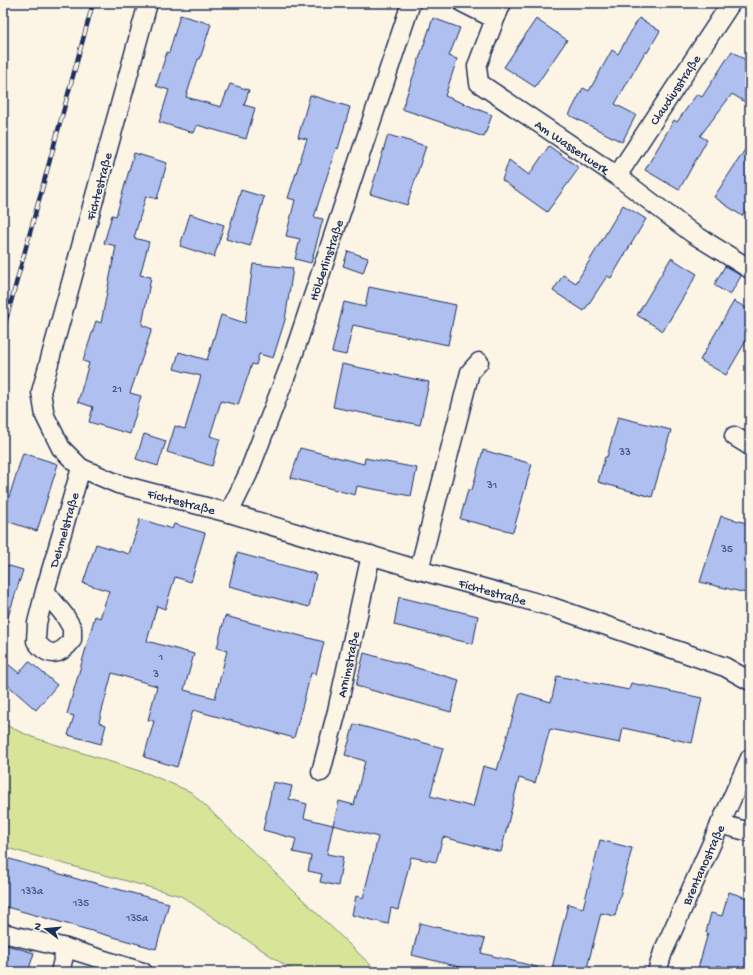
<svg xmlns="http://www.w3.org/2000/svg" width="753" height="975" font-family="'Gochi Hand',sans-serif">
	<rect width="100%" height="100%" fill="#fcf5e5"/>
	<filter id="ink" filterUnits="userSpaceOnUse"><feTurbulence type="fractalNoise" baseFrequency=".025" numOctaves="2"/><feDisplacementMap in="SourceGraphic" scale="8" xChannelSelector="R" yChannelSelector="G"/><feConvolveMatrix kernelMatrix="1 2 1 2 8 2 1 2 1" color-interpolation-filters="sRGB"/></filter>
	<g filter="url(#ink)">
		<path fill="#d8e598" stroke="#7a8a7b" d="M3,724L32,737L149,774L191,792L378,972H295L181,896L3,847Z"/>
		<path fill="#afc0f0" stroke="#1b2f5e" d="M180,15L211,24L200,59H198L186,97L221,107L230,84L249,90L244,105L255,108L246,139L197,125L194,133L159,122L169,90L156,86L167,52L169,53Z
			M433,18L460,28L449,56L457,59L445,96L492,115L484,137L402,109Z
			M639,18L660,31L647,53L645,52L615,104L636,115L622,142L569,115L583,88L589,91L612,50L618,54Z
			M536,19L567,40L535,87L504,67Z
			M732,51L750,63V105L732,94L700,136L707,140L679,190L645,170L674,120L677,122L697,94L702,97Z
			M310,95L350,107L338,149L336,148L314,217L323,219L311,263L295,259L300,239L286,236L295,200L288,198L307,139L298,137Z
			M388,135L426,146L407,205L370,194Z
			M750,142V204L742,216L714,197Z
			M549,146L579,168L547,212L502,180L509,160L529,175Z
			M134,153L167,163L157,199L146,196L134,238L149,242L140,275L151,277L142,325L152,329L130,393L141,396L130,434L89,422L93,407L78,402L89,363L83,361L96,321L101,323L116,246L104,243L112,215L116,216Z
			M241,190L264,197L250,246L226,239Z
			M623,205L646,219L611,278L607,276L584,311L553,291L563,275L576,283Z
			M190,214L224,225L214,257L180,246Z
			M348,251L368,258L363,273L343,266Z
			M671,258L697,274L663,331L637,315Z
			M253,264L293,268L285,320L273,358L259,354L256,365L252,364L238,405L221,401L210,436L220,439L212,466L167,452L175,426L185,429L201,376L174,369L179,352L207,360L221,315L245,323Z
			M725,266L741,276L730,295L714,285Z
			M369,287L456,305L448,345L353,325L346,355L332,352L344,302L365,307Z
			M734,301L750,310V334L726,375L700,360Z
			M342,364L429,382L420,425L333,407Z
			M618,417L671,430L652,497L598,482L605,457H607Z
			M144,434L166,441L158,466L136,459Z
			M300,448L364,464L365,458L417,468L411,496L357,486L355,495L291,478Z
			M483,450L532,464L513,532L460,519L468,490H472Z
			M23,453L58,464L37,531L3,520V516Z
			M721,516L750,524V594L700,582Z
			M140,519L172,529L174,524L205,533L191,582L175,577L165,609L157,606L147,641L194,654L184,690L215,698L227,651L217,648L225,616L324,642L316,674L311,673L294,738L193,710L177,767L144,757L154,721L148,720L157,686L112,673L99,722L106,725L101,744L68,735L74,716L67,714L86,648L95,616L100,618L109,591L83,583L96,544L129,554Z
			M237,553L316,574L309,607L229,586Z
			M3,564L23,570L6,623L3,622Z
			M399,597L478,616L473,644L394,625Z
			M364,653L459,680L451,712L356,686Z
			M3,660L19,673L29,661L57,685L36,710L3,681Z
			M557,676L629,690L631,683L702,698L692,743L623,728L620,743L550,729L535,783L519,778L501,852L443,837L436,862L411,857L398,910L391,908L388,924L352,915L356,896L363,898L378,837L333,825L339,801L354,805L365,761L345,755L354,724L443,748L430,796L473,807L483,766L497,770L520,693L551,702Z
			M273,782L292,786L289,799L307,804L304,818L333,825L327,854L343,857L338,886L320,882L322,874L308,871L311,856L293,852L296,839L263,830Z
			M600,840L632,848L615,916L601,913L586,972H551L568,904L583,908Z
			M3,857L84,881V880L169,903L156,949L3,906Z
			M729,892L750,899V972H742L717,965L715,972H697L708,933L706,932L711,913L722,916Z
			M420,923L485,939L481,953L537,967V972H480L412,955Z
			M3,944L34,953L28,972H3Z"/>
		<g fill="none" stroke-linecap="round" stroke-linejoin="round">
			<g stroke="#1b2f5e" stroke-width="21">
				<g id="minor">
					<path id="s1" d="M148,3L41,392L45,416L61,448L81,468L118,484L229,513L433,574L552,607L725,667L750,681"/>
					<path id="s2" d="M463,3L495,19L477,66L479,83L617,176L692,233L750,269"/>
					<path d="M495,19L502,3"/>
					<path id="s3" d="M617,176L731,3"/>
					<path d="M734,436L750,446"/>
					<path id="s4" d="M229,513L248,474L290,365L411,3"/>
					<path d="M419,570L470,372L479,362"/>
					<path id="s5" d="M45,591L65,616L72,628V640C60,656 48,658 36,641L37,623L45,591L81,468"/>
					<path id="s6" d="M321,772L337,711L371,555"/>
					<path d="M720,824L750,832"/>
					<path d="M3,933L66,948L143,972"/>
					<path d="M60,972L66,948"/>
					<path id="s7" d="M657,972L663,952L750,758"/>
				</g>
			</g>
			<use href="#minor" stroke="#fcf5e5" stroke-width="18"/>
			<g stroke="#1b2f5e" stroke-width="4.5">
				<path id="rail" d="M3,331L93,3"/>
			</g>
			<use href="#rail" stroke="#fcf5e5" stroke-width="3" stroke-dasharray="9" stroke-linecap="butt"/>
		</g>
	</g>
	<g text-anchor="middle" stroke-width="3.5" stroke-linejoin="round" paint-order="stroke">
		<g font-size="11" fill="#405382">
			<text x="117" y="392">21</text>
			<text x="625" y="455">33</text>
			<text x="492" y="488">31</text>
			<text x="727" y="552">35</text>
			<text x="161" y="660">1</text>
			<text x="156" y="677">3</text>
			<text x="32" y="894">133a</text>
			<text x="81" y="906">135</text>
			<text x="137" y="921">135a</text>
		</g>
		<g font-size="13" fill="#1b2f5e" stroke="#fcf5e5">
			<text dy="5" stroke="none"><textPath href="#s3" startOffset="104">Claudiusstraße</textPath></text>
			<text dy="5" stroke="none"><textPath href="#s2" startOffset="216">Am Wasserwerk</textPath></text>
			<text transform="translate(98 186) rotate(-75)" y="5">Fichtestraße</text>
			<text dy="5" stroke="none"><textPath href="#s4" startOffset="271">Hölderlinstraße</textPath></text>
			<text dy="5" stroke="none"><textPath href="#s1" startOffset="598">Fichtestraße</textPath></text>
			<text dy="5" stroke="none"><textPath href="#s5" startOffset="218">Dehmelstraße</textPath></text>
			<text dy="5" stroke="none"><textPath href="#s1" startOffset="922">Fichtestraße</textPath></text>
			<text dy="5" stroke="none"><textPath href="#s6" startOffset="111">Arnimstraße</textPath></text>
			<text dy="5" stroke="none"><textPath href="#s7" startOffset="117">Brentanostraße</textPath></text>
		</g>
	</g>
	<rect width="753" height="975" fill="none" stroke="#fcf5e5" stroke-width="16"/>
	<rect x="8" y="8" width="737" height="959" fill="none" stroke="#1b2f5e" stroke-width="1.5" filter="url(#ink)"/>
	<g transform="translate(46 929) rotate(286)" stroke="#fcf5e5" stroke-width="3" paint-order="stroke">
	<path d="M0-3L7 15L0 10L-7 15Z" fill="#1b2f5e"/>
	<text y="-6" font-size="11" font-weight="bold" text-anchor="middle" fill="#1b2f5e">N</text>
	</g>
</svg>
